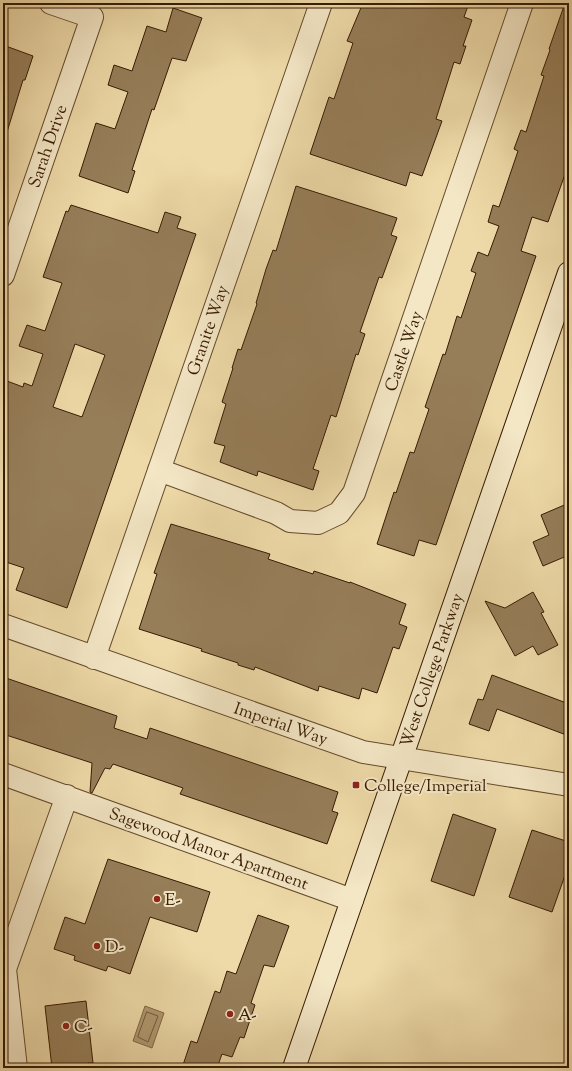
<svg xmlns="http://www.w3.org/2000/svg" width="572" height="1071" font-family="'Sorts Mill Goudy',serif">
	<rect width="100%" height="100%" fill="#eedaa8"/>
	<filter id="stains"><feTurbulence type="fractalNoise" baseFrequency=".005" numOctaves="4"/><feColorMatrix values="0 0 0 0 .2 0 0 0 0 .09 0 0 0 0 .02 0 0 0 .5 -.17"/></filter>
	<radialGradient id="worn" r=".72"><stop offset=".6" stop-color="#630" stop-opacity="0"/><stop offset="1" stop-color="#630" stop-opacity=".3"/></radialGradient>
	<path fill="#b09970" stroke="#806744" d="M145,1006L164,1013L152,1048L133,1041Z"/>
	<g fill="none" stroke-linecap="round" stroke-linejoin="round">
		<path stroke="#745a3a" stroke-width="1" d="M147,1012L158,1016L148,1042L138,1037Z"/>
	</g>
	<path fill="#967e59" stroke="#371b03" fill-rule="evenodd" d="M363,3H469L464,17L472,20L463,46H466L460,64L454,62L436,119L442,121L422,176L410,172L406,186L310,154L329,97L334,99L353,43L347,41Z
		M565,3H569V163L548,222L532,217L521,251L536,256L436,545L419,540L414,556L377,544L394,492L396,493L410,452L414,453L429,409L425,407L443,354L445,355L457,316L461,318L476,273L471,271L478,252L488,256L499,226L488,222L493,205L499,207L518,151L514,149L521,130L526,132L544,76L541,75L550,50L549,49Z
		M173,8L202,18L186,61L172,58L154,110L152,109L132,170L135,171L128,193L79,176L96,123L115,129L128,92L108,85L114,65L132,71L147,26L166,32Z
		M3,45L33,56L25,80H23L7,132H3Z
		M296,186L397,218L391,235L397,237L382,278L379,277L360,332L365,334L358,355L356,354L336,417L331,415L313,469L319,471L313,490L258,471L257,476L220,462L225,446L214,443L226,404L222,402L233,368H232L238,349L241,350L257,304L256,303L266,269L273,250L276,251Z
		M71,205L158,233L165,212L181,217L177,228L196,234L67,608L16,590L24,568L3,561V393L7,381L23,387L24,383L32,386L43,354L19,346L27,325L45,331L62,283L43,277L66,211L68,212ZM75,344L105,355L82,417L53,407Z
		M569,503V555L543,566L533,542L549,535L541,515Z
		M171,524L270,554L268,559L313,574L314,571L350,583V582L406,604L399,624L407,627L399,649L393,647L377,693L362,688L359,699L319,686L318,691L255,667L254,670L238,665V663L201,651L202,649L139,629L157,574L154,573Z
		M533,592L544,612L541,613L558,645L538,655L533,646L515,656L485,601L505,608Z
		M492,675L569,704V736L497,709L489,731L469,724L478,699L483,700Z
		M3,677L117,716L114,728L147,739L150,728L338,792L332,811L338,813L327,844L180,794L183,788L113,764L110,769L105,768L92,793L90,792L92,763L3,734Z
		M453,814L496,829L474,896L431,881Z
		M532,830L569,842V864L552,912L509,897Z
		M108,859L210,892L197,932L150,917L130,974L108,966L106,971L74,960L75,956L54,949L65,917L85,924Z
		M258,915L289,926L274,967L264,965L251,1003L255,1005L244,1038L240,1037L232,1057L222,1054L217,1068H182L191,1041L197,1043L215,991L220,993L227,971L236,974Z
		M86,1001L93,1063H88L89,1068H52L45,1006Z"/>
	<g fill="none" stroke-linecap="round" stroke-linejoin="round">
		<g stroke="#654b2c" stroke-width="24">
			<path id="minor" d="M3,275L92,17L51,3
				M159,470L276,513L290,521L318,523L339,513L354,493L522,3
				M3,625L363,752L569,785
				M94,658L321,3
				M3,774L352,900
				M16,1068L5,969L67,796"/>
		</g>
		<g stroke="#371b03" stroke-width="24">
			<path id="secondary" d="M294,1068L569,273"/>
		</g>
		<use href="#minor" stroke="#f4e7c6" stroke-width="22"/>
		<use href="#secondary" stroke="#f4e7c6" stroke-width="22"/>
	</g>
	<g fill="#8f2418" stroke="#f4e7c6" stroke-width="1.5">
		<rect x="352" y="781" width="8" height="8" rx="2"/>
		<circle cx="157" cy="899" r="4"/>
		<circle cx="97" cy="946" r="4"/>
		<circle cx="230" cy="1014" r="4"/>
		<circle cx="66" cy="1026" r="4"/>
	</g>
	<g text-anchor="middle" stroke-width="4" stroke-linejoin="round" paint-order="stroke">
		<g font-size="17" fill="#371b03" stroke="#f4e7c6">
			<text transform="translate(47 146) rotate(-71)" y="6">Sarah Drive</text>
			<text transform="translate(207 330) rotate(-71)" y="6">Granite Way</text>
			<text transform="translate(403 351) rotate(-71)" y="6">Castle Way</text>
			<text transform="translate(431 670) rotate(-71)" y="6">West College Parkway</text>
			<text transform="translate(281 723) rotate(19)" y="6">Imperial Way</text>
			<text transform="translate(209 848) rotate(20)" y="6">Sagewood Manor Apartment</text>
		</g>
		<g font-size="17" fill="#371b03" stroke="#f4e7c6" text-anchor="start">
			<text x="364" y="791">College/Imperial</text>
			<text x="165" y="905">E-</text>
			<text x="105" y="952">D-</text>
			<text x="238" y="1020">A-</text>
			<text x="74" y="1032">C-</text>
		</g>
	</g>
	<rect width="572" height="1071" fill="none" stroke="#eedaa8" stroke-width="16"/>
	<rect x="4" y="4" width="564" height="1063" fill="none" stroke="#371b03" stroke-width="2"/>
	<rect x="8" y="8" width="556" height="1055" fill="none" stroke="#371b03"/>
	<rect width="100%" height="100%" filter="url(#stains)"/>
	<rect width="100%" height="100%" fill="url(#worn)"/>
</svg>
